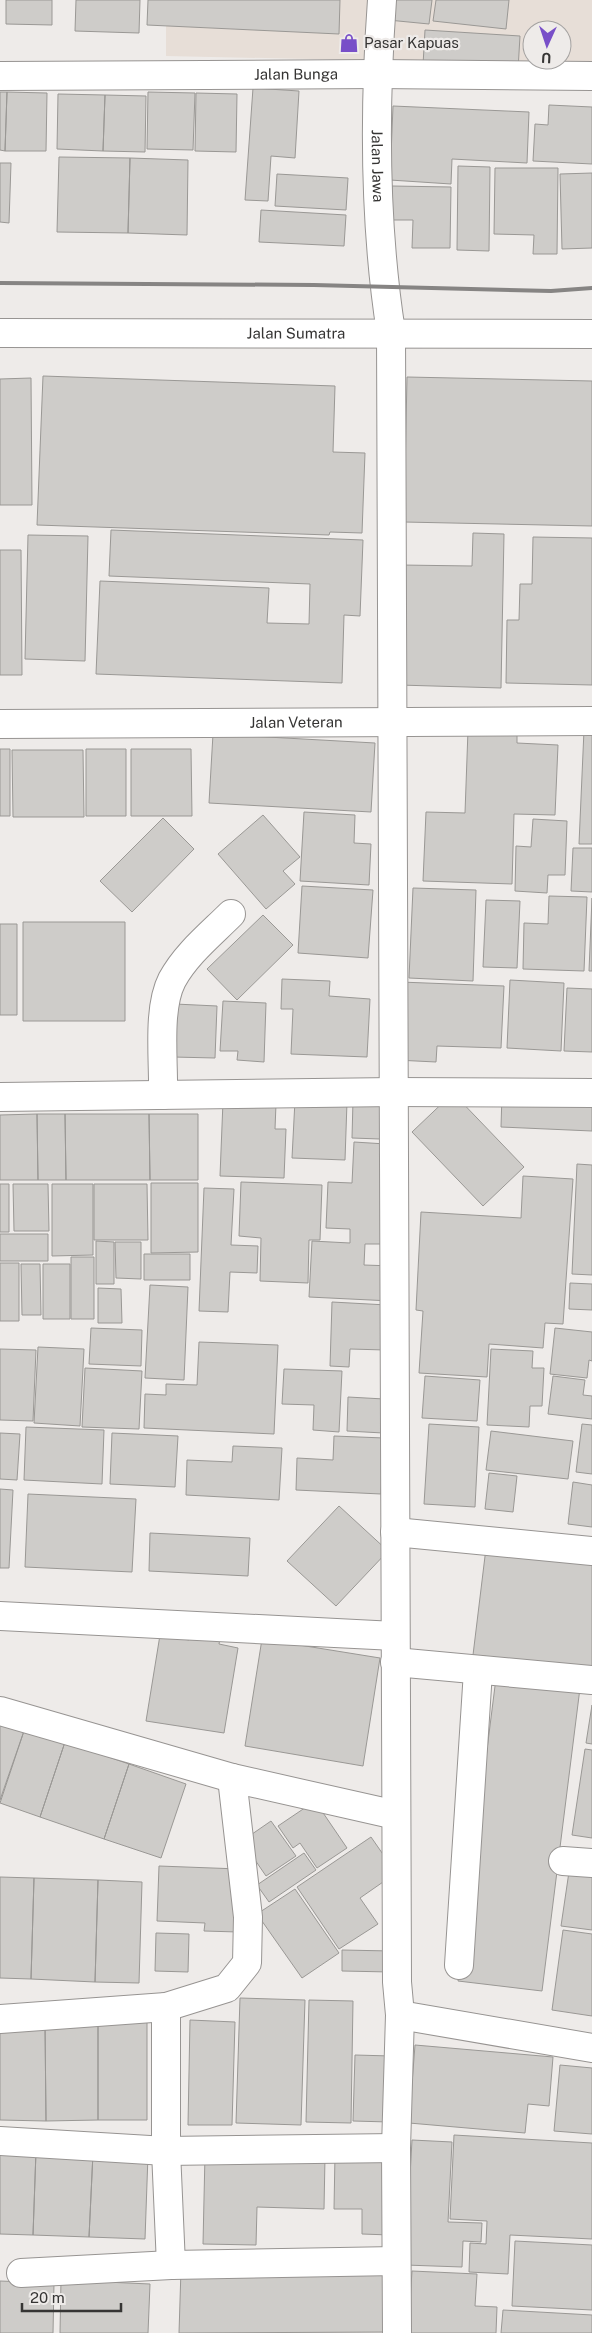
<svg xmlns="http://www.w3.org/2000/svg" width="592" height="2333" font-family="'Public Sans',sans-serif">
	<rect width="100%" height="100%" fill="#eeebe9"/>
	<path fill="#e7ded7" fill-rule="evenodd" d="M166,0H592V65L166,56ZM532,30H562V60H532Z"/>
	<path fill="#ceccc9" stroke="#9a9895" d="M6,0H52V25L6,24Z
		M76,0H140L139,33L75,31Z
		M148,0H340L339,34L147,25Z
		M390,0H432L429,24L388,20Z
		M436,0H509L506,29L433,21Z
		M425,30L520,36L518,70L423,65Z
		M253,88L299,91L295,158L271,156L268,201L245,200Z
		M0,92H7L5,151L0,150Z
		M7,92L47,93L46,151H5Z
		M148,92L195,93L193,150L147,149Z
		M196,93L237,94L236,152L195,151Z
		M58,94L105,95L103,151L57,149Z
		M105,95L146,96L145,152L103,151Z
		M549,105L592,107V164L533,161L535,124L548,125Z
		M393,106L529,112L527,163L452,159L451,184L390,180Z
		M59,157L130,158L128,233L57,232Z
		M130,158L188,160L187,235L128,233Z
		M0,163H11L9,223L0,222Z
		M458,166L490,167L489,251L457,250Z
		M495,168H558L557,254H533L534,235L494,234Z
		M592,173V248L562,249L560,174Z
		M277,174L348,178L346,210L275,206Z
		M392,186L451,187L450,248H412L413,220H391Z
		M261,210L346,215L344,246L259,242Z
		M43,376L335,386L333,452L365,453L362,533L330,532L329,535L37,525Z
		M407,377L592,381V526L404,522Z
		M31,378L32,505H0V379Z
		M111,530L363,540L360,616L344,615L342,683L96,674L100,581L269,588L267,623L309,624L310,584L109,576Z
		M473,533L504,534L501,688L399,685L401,565L472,566Z
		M28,535L88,536L85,661L25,659Z
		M533,537L592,538V685L506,683L507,620H519L520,584H532Z
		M0,550H21L22,675H0Z
		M468,730L517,732V743L558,745L555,815L514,814L512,884L423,881L426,812L465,813Z
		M584,730L592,731V844H579Z
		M213,734L375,743L371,812L209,803Z
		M0,749H10V816H0Z
		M86,749H126V816H86Z
		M131,749H191L192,816H131Z
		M12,750H83L84,817H13Z
		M304,812L355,815L354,843L371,844L369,885L300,881Z
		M263,815L300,857L283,871L295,884L266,909L218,854Z
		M163,818L194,849L132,912L100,881Z
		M533,819L567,821L565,875H548L547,893L515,891L516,846L531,847Z
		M573,848H592V892L571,891Z
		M302,886L373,890L368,958L298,953Z
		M413,888L476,890L473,981L409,978Z
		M549,896L587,897L584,971L523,969L524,923L548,924Z
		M592,898V971H589Z
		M486,900L520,901L517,968L483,967Z
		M263,915L293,945L237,1000L207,969Z
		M23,922H125V1021H23Z
		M0,924H17V1015H0Z
		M282,979L330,981L329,996L370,999L367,1057L291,1054L293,1009H281Z
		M510,980L564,983L561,1051L507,1048Z
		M400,982L504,986L501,1048L437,1046L436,1062L396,1060Z
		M567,988L592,989V1052L564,1051Z
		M223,1001L266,1003L264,1062L237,1060L238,1051H220Z
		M175,1004L217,1006L215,1058L173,1057Z
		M453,1093L524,1167L483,1206L412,1132Z
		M502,1094L592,1097V1131L501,1127Z
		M295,1100L347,1102L345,1160L292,1158Z
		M353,1100L382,1101L380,1139L352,1138Z
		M223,1101L276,1104L275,1129H286L284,1178L220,1176Z
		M37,1114L38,1180H0V1115Z
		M37,1114H65L66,1180H38Z
		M65,1114H149L150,1180H66Z
		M149,1114H198V1180H150Z
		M354,1142L386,1144L382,1244H365L364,1265L393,1266L391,1301L309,1297L312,1241L350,1243V1229L326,1228L328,1182L352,1183Z
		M577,1164L592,1165V1275L572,1274Z
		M523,1176L573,1179L563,1324L545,1323L543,1348L489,1344L487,1377L419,1373L423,1311L416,1310L421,1212L521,1218Z
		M241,1182L322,1185L320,1240H309L308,1283L260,1281L261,1238L239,1236Z
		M151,1183H198V1252L151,1253Z
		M0,1184H9V1232H0Z
		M13,1184H48L49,1231H14Z
		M52,1184H93V1255L52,1256Z
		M94,1184H147L148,1240H94Z
		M204,1188L234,1189L231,1245L258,1246L257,1273L230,1272L228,1312L199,1311Z
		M0,1234H48V1261H0Z
		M96,1241L114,1242V1284H96Z
		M115,1242H141V1279L116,1278Z
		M144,1254H190V1280H144Z
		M71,1257H94V1319H71Z
		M0,1263H19V1321H0Z
		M21,1264H40L41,1315H22Z
		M43,1264H70V1319H43Z
		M570,1283L592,1284V1310L569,1309Z
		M150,1285L188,1287L184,1380L145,1378Z
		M98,1288L121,1289L122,1323H98Z
		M332,1302L387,1305L385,1350L350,1349L349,1367L330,1366Z
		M91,1328L142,1330L141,1366L89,1364Z
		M555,1328L592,1332V1361L589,1360L587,1378L550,1374Z
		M199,1342L278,1345L274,1434L144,1428L145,1394L166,1395V1384L197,1385Z
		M38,1347L84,1349L80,1426L34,1423Z
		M0,1349L36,1350L33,1421L0,1420Z
		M491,1349L533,1351L532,1368H544L542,1406H530L529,1427L487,1425Z
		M85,1368L142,1371L139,1429L82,1427Z
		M284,1369L342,1371L339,1432L313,1430L314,1405L282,1404Z
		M425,1376L480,1380L477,1421L422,1418Z
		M553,1376L585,1380L583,1395L592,1396V1419L548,1414Z
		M348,1397L384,1399L383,1433L347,1431Z
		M429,1424L479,1427L475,1507L424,1504Z
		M582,1424L592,1425V1474L576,1472Z
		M26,1427L104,1430L102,1484L24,1480Z
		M491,1431L573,1441L568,1479L486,1470Z
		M0,1433L20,1434L17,1480L0,1479Z
		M112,1433L178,1436L175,1487L110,1484Z
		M334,1436L384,1438L381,1494L296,1490L297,1458L333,1460Z
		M233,1446L282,1448L279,1500L186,1495L187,1460L232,1462Z
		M489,1473L517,1476L513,1512L485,1509Z
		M573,1482L592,1485V1527L568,1524Z
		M0,1489L13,1490L9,1568H0Z
		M28,1494L136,1499L132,1572L25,1567Z
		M339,1506L388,1551L336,1606L287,1561Z
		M150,1533L250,1538L248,1576L149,1571Z
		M486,1548L592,1561V1668L473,1655Z
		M191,1628L221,1633L219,1644L238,1648L224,1733L146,1721L160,1635L189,1640Z
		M262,1639L380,1658L363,1766L245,1746Z
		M496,1678L580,1688L542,1991L458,1981Z
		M592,1705V1744L586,1743Z
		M0,1720L25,1728L0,1800Z
		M25,1728L65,1742L40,1817L0,1803Z
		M65,1742L129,1764L104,1839L40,1817Z
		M585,1749L592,1750V1838L572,1835Z
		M129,1764L186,1784L161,1858L104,1839Z
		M315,1801L347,1848L317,1868L300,1843L293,1848L278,1826Z
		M271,1821L296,1856L266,1876L242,1841Z
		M371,1837L396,1873L360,1898L378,1924L339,1949L297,1887Z
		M304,1853L316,1870L269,1902L257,1885Z
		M570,1865L592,1868V1930L561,1926Z
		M159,1866L239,1869L238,1932L204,1931L205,1923L157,1921Z
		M0,1877L34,1878L31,1979L0,1978Z
		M34,1878L98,1880L95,1982L31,1979Z
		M98,1880L142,1882L139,1983L95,1982Z
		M295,1889L339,1953L302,1978L257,1914Z
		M563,1930L592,1934V2016L552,2010Z
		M156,1933L189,1934L188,1972L155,1971Z
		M342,1950L391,1951L390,1972L342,1971Z
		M240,1998L305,2000L301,2125L236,2123Z
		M309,2000L353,2001L351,2123L306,2122Z
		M190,2020L235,2022L232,2125H188Z
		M98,2022V2120L46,2121L45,2023Z
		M98,2022H147V2120H98Z
		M0,2023H45L46,2121L0,2120Z
		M415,2045L553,2057L549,2106L528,2104L525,2133L409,2123Z
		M355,2055L391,2056L389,2122L353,2121Z
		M560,2065L592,2068V2134L554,2131Z
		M454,2135L592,2143V2239L510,2235L508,2274L469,2272L470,2243L486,2244L487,2221L450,2219Z
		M412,2140L452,2142L448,2222L482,2223L481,2242L463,2241L462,2267L405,2265Z
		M0,2150L36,2151L33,2235L0,2234Z
		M36,2151L93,2153L89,2237L33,2235Z
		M93,2153L148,2155L145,2239L89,2237Z
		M205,2154L325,2157L324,2209L257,2207L256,2245L203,2244Z
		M335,2154L391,2156L390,2235L362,2234V2209H334Z
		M515,2241L592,2245V2310L512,2306Z
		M181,2269L396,2274L394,2332L179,2333Z
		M412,2271L477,2274L475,2306L497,2307L496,2333H408Z
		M61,2280L150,2284L148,2333H60Z
		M0,2281L54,2283L53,2333H0Z
		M503,2310L592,2315V2333H501Z"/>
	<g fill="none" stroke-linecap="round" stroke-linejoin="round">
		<g stroke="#979492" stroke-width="30">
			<g id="minor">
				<path id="s1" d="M382,0C374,110 374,223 391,332L397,1982L400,2015L396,2148L397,2333"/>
				<path id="s2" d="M0,76L377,74L592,76"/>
				<path id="s3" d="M0,724L592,721"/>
				<path d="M163,1095C164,1062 157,1009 172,980C186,954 211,934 231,914"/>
				<path d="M0,1097L394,1092L592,1093"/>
				<path d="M395,1532L592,1551"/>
				<path d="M0,1616L395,1636"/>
				<path d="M395,1662L592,1680"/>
				<path d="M0,1711L232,1778L396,1815"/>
				<path d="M563,1861L592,1863"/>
				<path d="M459,1965L478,1671"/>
				<path d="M166,2007V2151L171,2265"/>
				<path d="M400,2015L592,2048"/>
				<path d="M0,2019L166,2007L227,1988L247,1963L248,1917L232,1778"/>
				<path d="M0,2141L166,2151L396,2148"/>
				<path d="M21,2273L171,2265L396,2261"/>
			</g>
		</g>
		<g stroke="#979492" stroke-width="30">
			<g id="highway">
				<path id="s4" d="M0,333L592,334"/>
			</g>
		</g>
		<use href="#minor" stroke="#fff" stroke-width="28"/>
		<use href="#highway" stroke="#fff" stroke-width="28"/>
		<path stroke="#868483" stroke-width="4" d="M0,283L314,285L551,291L592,288"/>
	</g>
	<defs>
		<g id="shop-bare" transform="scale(1.5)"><path d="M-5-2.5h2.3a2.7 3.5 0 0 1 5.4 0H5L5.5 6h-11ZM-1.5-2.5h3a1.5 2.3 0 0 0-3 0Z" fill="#784fc8" stroke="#eeebe9" stroke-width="2.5" paint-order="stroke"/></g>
	</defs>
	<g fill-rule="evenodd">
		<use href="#shop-bare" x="349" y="43"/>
	</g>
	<g text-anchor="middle" stroke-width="4.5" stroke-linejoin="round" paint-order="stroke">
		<g font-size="15" fill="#363534" stroke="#eeebe9" text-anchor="start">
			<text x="364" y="48">Pasar Kapuas</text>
		</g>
		<g font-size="15" fill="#363534" stroke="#eeebe9">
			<text dy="5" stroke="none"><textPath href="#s2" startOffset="296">Jalan Bunga</textPath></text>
			<text dy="5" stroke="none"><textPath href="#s1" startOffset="166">Jalan Jawa</textPath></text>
			<text dy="5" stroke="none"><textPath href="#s4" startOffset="296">Jalan Sumatra</textPath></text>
			<text dy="5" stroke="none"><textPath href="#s3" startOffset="296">Jalan Veteran</textPath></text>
		</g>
	</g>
	<g transform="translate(547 45) rotate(183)"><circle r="24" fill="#eeebe9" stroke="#a4a2a1"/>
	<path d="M0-4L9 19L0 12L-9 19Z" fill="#784fc8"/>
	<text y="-8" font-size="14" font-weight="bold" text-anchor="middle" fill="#363534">U</text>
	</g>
	<path d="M22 2303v8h99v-8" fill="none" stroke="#363534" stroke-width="2.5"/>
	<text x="30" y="2303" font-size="15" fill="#363534" stroke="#eeebe9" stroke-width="4" paint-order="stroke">20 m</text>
</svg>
